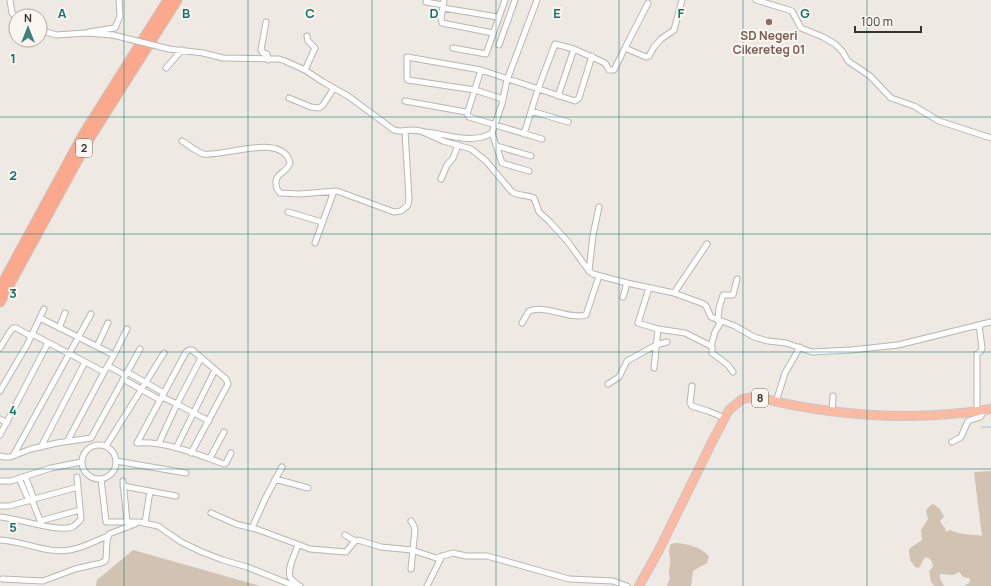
<svg xmlns="http://www.w3.org/2000/svg" width="991" height="586" font-family="Manrope,sans-serif">
	<rect width="100%" height="100%" fill="#eee9e3"/>
	<path fill="#d2c2b2" d="M991,471V586H964L969,583L970,580L969,578L963,577L961,574L959,572L953,575L941,574L940,575V579L944,586H934L931,582L929,571L933,567C932,561 931,558 925,557L919,568L915,567L910,560L909,550C912,545 918,544 922,540L921,530L928,519L926,510L931,505L933,504L940,509L944,517L940,521L943,526L945,528L946,532L950,530C960,535 971,534 982,536L974,472Z
		M675,543C685,543 704,548 709,557L707,563L693,571L691,586H667L670,578C668,573 669,570 670,565C671,557 667,552 671,544Z
		M133,550L260,586H96L97,580Z"/>
	<g fill="none" stroke-linecap="round" stroke-linejoin="round">
		<path stroke="#acd3dd" stroke-width="1.5" d="M982,427H991"/>
		<g stroke="#bab5af" stroke-width="7">
			<path id="minor" d="M10,0L12,13L16,17
				M444,0L441,19L442,23L493,33
				M756,0L792,11L801,28L823,37L835,44L842,51L848,61L870,76L891,98L914,106L939,121L991,138
				M426,2L443,5
				M443,8L498,17
				M266,22L261,50L263,53L267,54L268,60
				M40,30L56,35L86,33L113,35
				M89,32L115,28L120,16L119,0
				M499,45L515,0
				M453,48L486,54L505,0
				M625,48L648,3
				M169,49L203,53L223,58L279,59L285,61L305,70L323,82L348,96L394,130L399,131L413,130L421,131L443,141L471,149L486,161L512,192C519,196 527,195 534,198L539,212L550,222L568,242L589,271L593,274L627,283L674,293L704,304L706,306L711,317L735,326L754,337L768,341L786,343L812,352L851,350L898,345L991,322
				M166,68L182,50
				M305,70L315,48L308,41L307,36
				M558,96L574,49
				M289,98L311,107L319,108L323,105L334,88
				M503,99L475,90L408,80L407,79V57L481,70L575,101L579,98L592,56
				M405,101L466,112L469,117L542,139
				M531,111L568,122
				M467,114L481,70
				M425,132C448,134 471,145 492,133L502,104L507,80L537,0
				M492,133L502,163L529,171
				M524,134L538,89L555,44L574,49L605,63L609,70H614L625,48L646,57L649,56L654,47L661,39L674,30L682,0
				M182,141C189,145 196,152 204,154C225,157 283,132 290,163C286,175 272,172 277,189L280,193L299,194L337,191L394,212L401,211L408,205L409,199L405,131
				M497,146L531,156
				M441,179L447,165L453,158L458,145
				M288,212L322,222
				M315,243L334,191
				M589,271L593,235L599,207
				M649,288L638,323L658,329L685,333L711,346L712,347V353L728,365L733,372
				M674,293L707,244
				M623,297L627,283
				M40,318L114,355L104,372L68,440
				M718,321L719,308L723,295H733L737,279
				M522,323L529,311C545,304 569,320 586,315L599,276
				M59,328L65,313
				M97,346L108,323
				M711,346L715,332L721,322
				M0,348L9,333L13,328H16L29,335L32,334L104,372
				M114,355L127,329
				M108,366L125,375
				M654,368L658,329
				M127,372L164,393
				M123,379L160,400
				M608,384L619,377L627,361L656,345L667,342
				M692,386L690,403L692,406L708,411L725,418
				M0,391L27,345L44,309
				M162,397L177,404L209,421
				M776,402L785,373L800,347
				M832,412L833,396
				M977,412V354L981,351L982,348L979,325
				M0,419L7,423
				M0,435L48,343
				M952,442L961,437L968,421L980,417L985,410
				M137,443L186,352L189,350H192L226,379L228,384L191,453
				M137,443C166,441 197,454 224,464L226,463L231,453
				M159,443L177,404L201,358
				M82 462a17 17 0 1 1 34 0a17 17 0 1 1-34 0Z
				M106,446L164,353
				M41,447L85,362
				M176,448L215,370
				M0,456L4,457H10L31,449L57,443L91,438L140,349
				M13,456L91,314
				M210,458L224,432
				M116,461L186,473
				M25,476L34,499
				M19,478L29,501
				M101,479L106,522H139L158,526L181,542L202,552L223,560L247,567L295,586
				M275,479L308,488
				M0,481H11L51,468L81,462
				M123,481L127,522
				M123,486L176,496
				M32,500L41,523
				M0,506H9L78,487
				M211,513L236,524L259,530L310,549L346,552L355,541L358,540L381,547L412,550L436,558L453,553L466,556H487L569,579L613,581L627,586
				M0,517C18,518 61,534 74,526C77,524 79,521 81,519L77,477
				M40,521L80,510
				M145,523L150,491
				M252,528L265,499L282,467
				M345,535L355,541
				M0,540C23,541 47,554 70,550C83,548 95,541 108,536
				M298,545C295,554 287,568 290,577C292,581 297,584 300,586
				M411,569L415,530L414,526L411,521
				M2,579L43,581L75,569L101,563L105,561L106,559L107,541L109,534L135,524
				M427,586L442,556"/>
		</g>
		<g stroke="#c7c6c6" stroke-width="10">
			<path id="trunk" d="M639,586L659,550L713,440L729,410L741,400L747,398L756,397C780,403 805,408 830,411C883,418 938,418 991,409"/>
		</g>
		<g stroke="#c7c6c6" stroke-width="11">
			<path id="motorway" d="M0,288L83,135L168,0
				M0,302L89,139L177,0"/>
		</g>
		<use href="#minor" stroke="#fff" stroke-width="5"/>
		<use href="#trunk" stroke="#fcbaa3" stroke-width="8"/>
		<use href="#motorway" stroke="#fba88c" stroke-width="9"/>
		<g stroke="#bab5af" stroke-width="7" stroke-linecap="butt">
			<path id="minor-bridge" d="M113,35L169,49"/>
		</g>
		<use href="#minor-bridge" stroke="#fff" stroke-width="5"/>
	</g>
	<path fill="none" stroke="#0f766e" stroke-width="1" stroke-opacity="0.55" d="M124,0V586M248,0V586M372,0V586M496,0V586M619,0V586M743,0V586M867,0V586M0,117H991M0,234H991M0,352H991M0,469H991"/>
	<circle fill="#8d6e63" stroke="#fcf6f1" stroke-width="1.5" cx="769" cy="22" r="4"/>
	<g text-anchor="middle" stroke-width="4" stroke-linejoin="round" paint-order="stroke">
		<g fill="#fcf6f1" stroke="#716e6b" stroke-width="1">
			<rect x="76" y="139" width="16" height="18" rx="3"/>
			<rect x="752" y="389" width="16" height="18" rx="3"/>
		</g>
		<g font-size="11" font-weight="bold" fill="#363432">
			<text x="84" y="152">2</text>
			<text x="760" y="402">8</text>
		</g>
		<g font-size="12" font-weight="bold" fill="#785e54" stroke="#fcf6f1">
			<text x="769" y="40">SD Negeri<tspan x="769" dy="14">Cikereteg 01</tspan></text>
		</g>
	</g>
	<g font-size="13" text-anchor="middle" font-weight="bold" fill="#0f766e" stroke="#fcf6f1" stroke-width="4" stroke-linejoin="round" paint-order="stroke">
		<text x="62" y="18">A</text>
		<text x="186" y="18">B</text>
		<text x="310" y="18">C</text>
		<text x="434" y="18">D</text>
		<text x="557" y="18">E</text>
		<text x="681" y="18">F</text>
		<text x="805" y="18">G</text>
		<text x="13" y="63">1</text>
		<text x="13" y="180">2</text>
		<text x="13" y="298">3</text>
		<text x="13" y="415">4</text>
		<text x="13" y="532">5</text>
	</g>
	<g transform="translate(28 28)"><circle r="19" fill="#fcf6f1" stroke="#ada8a5"/>
	<path d="M0-3L7 15L0 10L-7 15Z" fill="#3b827b"/>
	<text y="-6" font-size="11" font-weight="bold" text-anchor="middle" fill="#363432">N</text>
	</g>
	<path d="M855 26v6h66v-6" fill="none" stroke="#363432" stroke-width="2"/>
	<text x="861" y="26" font-size="12" fill="#363432" stroke="#fcf6f1" stroke-width="3" paint-order="stroke">100 m</text>
</svg>
